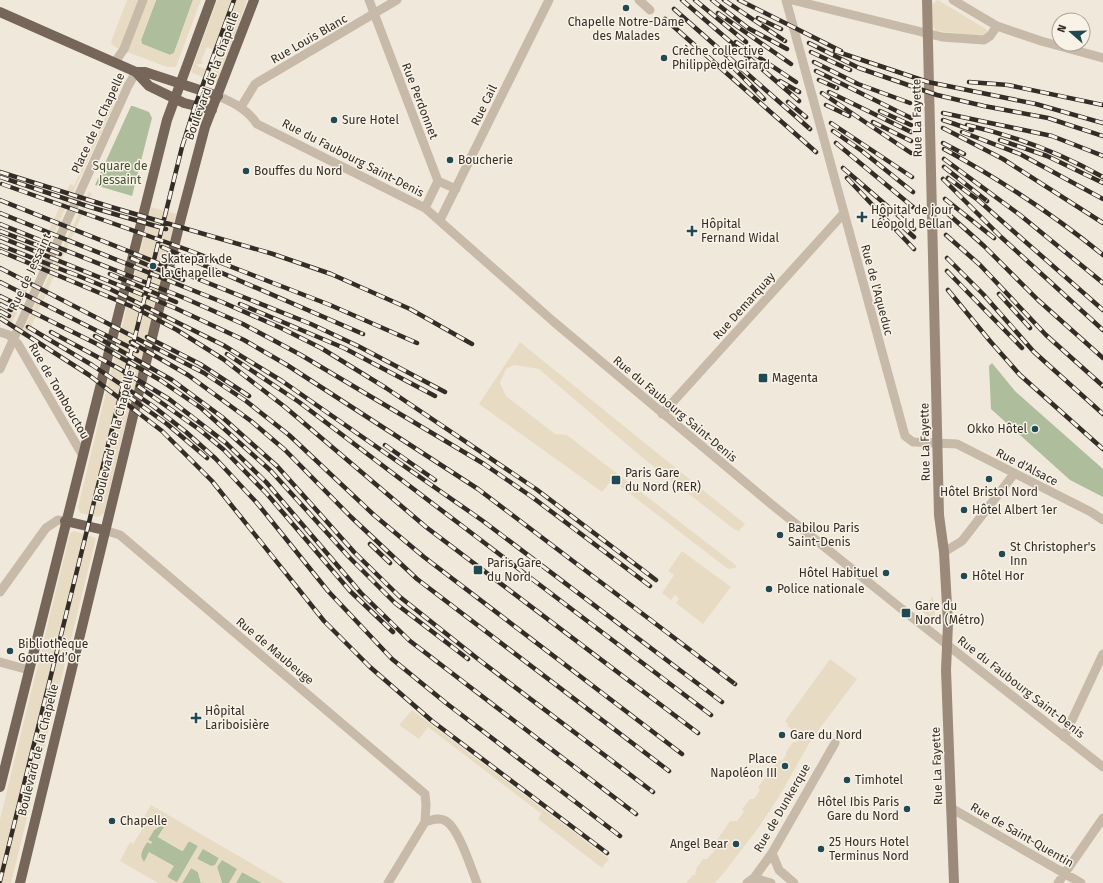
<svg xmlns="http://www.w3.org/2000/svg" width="1103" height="883" font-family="'Fira Sans',sans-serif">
	<rect width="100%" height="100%" fill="#f0e9db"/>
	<path fill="#aebe9c" d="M156,0H193L174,53L170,55L142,44L141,40Z
		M131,106H133L149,112L152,118L132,196L95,185Z
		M992,363L1015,391L1103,469V497L1070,480L991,409L989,366Z
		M160,826L164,827L158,837L182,851L189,841L198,846L177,883L167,877L173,866L144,863C138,855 143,849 147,842H152L148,840L154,830Z
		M202,848L219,858L215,866H211L197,859Z
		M222,859L238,869L229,883H222L217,867Z
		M191,868L198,872L201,883H182Z
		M242,872L262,883H236Z"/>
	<path fill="#e7dcc3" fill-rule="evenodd" d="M127,0H156L141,40L142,44L170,55L174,53L193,0H201L176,67H167L117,48L111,44L112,39Z
		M217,0H247L223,70L217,83H215L191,72ZM207,47L219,52V57L213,69L215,70L214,72L197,66L198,64H202L203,62L201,61Z
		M938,0L986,29L988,32L982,36L936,31L932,25V4Z
		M112,102L113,107L12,323L8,325L4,324L0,320L8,319L70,184L74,186Z
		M89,192L92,193L26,338L21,335Z
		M151,207L177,214L104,513L98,517L80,513L78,507Z
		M520,342L745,524L739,531L735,530L644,459L539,369L514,365L506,369L500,383L506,396L555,434L567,435L737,566L735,568L728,569L612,480L602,492L479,404Z
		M74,531L96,538L11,883H0V819L69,537L70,533Z
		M682,551L731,587L703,624L676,603L679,599L675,595L671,600L662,593L674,575L668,571Z
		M933,596L935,616L934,622L922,611Z
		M830,659L857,679L811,740L780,795L759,827L723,874L715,883H686L693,875H695L696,869L703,859H707L715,850L713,846L730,821H737L744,812L742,809L750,799H754L760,790L758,787L764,779L779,760L782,761L786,755V752L793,742H797L801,736L787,726L788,724L785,721Z
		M412,710L609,859L602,868L538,819L542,812H539L428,727L419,739L399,725Z
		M151,805L285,883H262L242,872L236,883H229L237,869L222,860L217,867L222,883H201L198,872L191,868L182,883H158L120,861L130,842L133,844L143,828L139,826ZM160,826L164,827L158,837L183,851L189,841L198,846L177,882L167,877L174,866L149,852L144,862L141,857V852L147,842L151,844L152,842L148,840L154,830ZM203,849L219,858L215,865L211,866L197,859Z"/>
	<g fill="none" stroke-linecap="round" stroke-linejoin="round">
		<path stroke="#c7baa8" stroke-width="9" d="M369,0L438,181L425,208
			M639,0L650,10
			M786,0L905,436L913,442L957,444L1091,512L1103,520
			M792,0L942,37L984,40L990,36L997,26
			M953,0L997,26L1041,41L1103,58
			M115,62L124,49L143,0
			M218,96C234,103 247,109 257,124L425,208L554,322L771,504L913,618L1103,767
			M241,107L255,84L397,0
			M438,181L456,189
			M440,220L549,0
			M0,332L9,335L18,344L83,456
			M0,369L128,86L136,72
			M662,414L844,213
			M104,530L120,535L425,794L426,805L425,822L388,883
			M944,552L962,541L1014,474
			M0,592L46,528L58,520L65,521
			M0,662L29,670
			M1064,737L1103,654
			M951,808L1081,883
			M425,822C432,820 439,817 446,821C459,829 471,868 477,883
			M772,853L779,870L794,883
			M754,878L771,883
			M747,883L754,878L772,853L835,743
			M1058,883L1103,818"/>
		<path stroke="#9b8a79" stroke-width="10" d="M927,0L939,515L944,552L948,624L946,670L954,883"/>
		<path stroke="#756659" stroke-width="10" d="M0,12L136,72L149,86L184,103L212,110
			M136,72H145L218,96
			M65,521L104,530
			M0,787L167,120L211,0
			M20,883L181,218L205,127L254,0"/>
		<g stroke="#342d27" stroke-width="4.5">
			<path id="rail" d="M682,0L799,101
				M695,0L746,42
				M712,0L748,28L787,49
				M724,0L785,41
				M739,0L841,51
				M674,9L810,129
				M718,13L791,64
				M758,18L781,29
				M665,19L816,152
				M736,42L796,82
				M809,43L859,68L937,95L984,106L1048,118L1103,136
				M835,51L928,82L1036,104L1103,123
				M811,52L850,70
				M814,62L858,84L910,103
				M732,66L764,99
				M816,71L911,118
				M819,80L837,88
				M780,81L799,92
				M969,82L1008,85L1103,105
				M829,92L911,132
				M822,93L911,153
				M788,102L806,117
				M826,105L849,116
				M880,111L911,125
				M943,113L1052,136L1103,156
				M943,120L972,130
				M873,122L911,141
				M831,123L912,177
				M967,125C1015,136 1060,153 1103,177
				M943,128L1003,159L1103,223
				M833,131L862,151L913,192
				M962,132L1020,154L1103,199
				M1000,140L1047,156L1103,183
				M836,143L913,207
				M943,143L964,154
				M944,149C999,179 1054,215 1103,255
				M944,159L1020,215L1103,283
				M944,167L987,201
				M843,168L914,229
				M0,172L111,207L273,254L331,274L410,309L472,344
				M0,177L90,207L166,229
				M847,178L914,249
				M948,178L978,200L1103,310
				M943,179L1001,237L1103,330
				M2,184L188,250L330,305L417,343
				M945,199L994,238
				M0,200L311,324L358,346L445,392
				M946,212L984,246L1038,300L1103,358
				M0,213L222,302L281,328L321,348L386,388L536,489L656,580
				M0,224L182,297L243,324L301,355L484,464L532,497L650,586
				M902,226L914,237
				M0,231L60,254
				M946,235L980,265L1046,335L1103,386
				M0,237L175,308L244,340L287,365L478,489L735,684
				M0,245L73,274
				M162,247L363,334
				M0,251L133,307L177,330L223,359L285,407L426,527L698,733
				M131,258L183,280
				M947,258L983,294L1034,352L1103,414
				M0,268L204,373L246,401L289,435L374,515L424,557L682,754
				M947,271L1022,348
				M69,272L110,289L223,345L282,381L483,521L722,702
				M110,274L176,302
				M0,282L137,351
				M948,290L990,341L1020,375L1103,449
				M999,294L1030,328
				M0,296L97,344L160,380L201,408L271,471L348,556L395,603L468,659
				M0,304L11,310
				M240,304L344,348L435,396
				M0,311L9,316
				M0,318L89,375L162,431L212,481L324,621L370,667L432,721L607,853
				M28,327L92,365L153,406L186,432L216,459L257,503L328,591L392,659L446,703L620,836
				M51,332L118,368L169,399L226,443L266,482L361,593L410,641L636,814
				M95,336L172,380L222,417L277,466L354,552L400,597L478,659L653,792
				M147,337L200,364L249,396
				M131,342L188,375L251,421L285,450L351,517L417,579L669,771
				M227,354L299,402L711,715
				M138,386L200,430L224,450L267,494L350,591L393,632
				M128,396L167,424L207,458
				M385,445L435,480
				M370,544L390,563
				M0,881L182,147L195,106L234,0"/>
		</g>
		<use href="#rail" stroke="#f8f2e7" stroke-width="3" stroke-dasharray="9" stroke-linecap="butt"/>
	</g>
	<g fill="#204953" stroke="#f8f2e7" stroke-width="1.5">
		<circle cx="626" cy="8" r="4"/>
		<circle cx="664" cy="58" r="4"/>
		<circle cx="334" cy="120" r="4"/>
		<circle cx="450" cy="160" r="4"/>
		<circle cx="246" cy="171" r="4"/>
		<path d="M860 211h4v4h4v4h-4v4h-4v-4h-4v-4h4z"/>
		<path d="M690 225h4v4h4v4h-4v4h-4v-4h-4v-4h4z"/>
		<circle cx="153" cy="266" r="4"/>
		<rect x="758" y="373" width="10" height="10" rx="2"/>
		<circle cx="1035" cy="429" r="4"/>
		<circle cx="989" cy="479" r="4"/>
		<rect x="611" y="475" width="10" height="10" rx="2"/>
		<circle cx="964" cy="510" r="4"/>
		<circle cx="780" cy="535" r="4"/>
		<circle cx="1002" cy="554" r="4"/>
		<rect x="473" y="565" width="10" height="10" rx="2"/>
		<circle cx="886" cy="573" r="4"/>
		<circle cx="964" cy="576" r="4"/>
		<circle cx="769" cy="589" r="4"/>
		<rect x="901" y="608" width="10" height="10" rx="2"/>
		<circle cx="10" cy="651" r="4"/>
		<path d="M194 712h4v4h4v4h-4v4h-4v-4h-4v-4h4z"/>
		<circle cx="782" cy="735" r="4"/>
		<circle cx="785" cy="766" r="4"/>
		<circle cx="847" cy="780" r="4"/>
		<circle cx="907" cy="809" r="4"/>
		<circle cx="112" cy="821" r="4"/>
		<circle cx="736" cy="844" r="4"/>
		<circle cx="821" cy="849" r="4"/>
	</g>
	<g text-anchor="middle" stroke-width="3" stroke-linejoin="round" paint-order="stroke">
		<g font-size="12" fill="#342d27" stroke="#f8f2e7" text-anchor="start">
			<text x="626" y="26" text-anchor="middle">Chapelle Notre-Dame<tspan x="626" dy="14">des Malades</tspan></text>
			<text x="672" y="55">Crèche collective<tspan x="672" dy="14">Philippe de Girard</tspan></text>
			<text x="342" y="124">Sure Hotel</text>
			<text x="458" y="164">Boucherie</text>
			<text x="254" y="175">Bouffes du Nord</text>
			<text x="871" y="214">Hôpital de jour<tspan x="871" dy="14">Léopold Bellan</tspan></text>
			<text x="701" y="228">Hôpital<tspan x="701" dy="14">Fernand Widal</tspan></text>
			<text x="161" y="263">Skatepark de<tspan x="161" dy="14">la Chapelle</tspan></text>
			<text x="772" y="382">Magenta</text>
			<text x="1027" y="433" text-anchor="end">Okko Hôtel</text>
			<text x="625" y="477">Paris Gare<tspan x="625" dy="14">du Nord (RER)</tspan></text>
			<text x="989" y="496" text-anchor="middle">Hôtel Bristol Nord</text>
			<text x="972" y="514">Hôtel Albert 1er</text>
			<text x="788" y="532">Babilou Paris<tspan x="788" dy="14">Saint-Denis</tspan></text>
			<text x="1010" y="551">St Christopher's<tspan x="1010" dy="14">Inn</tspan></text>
			<text x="487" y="567">Paris Gare<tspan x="487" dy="14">du Nord</tspan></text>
			<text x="878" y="577" text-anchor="end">Hôtel Habituel</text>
			<text x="972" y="580">Hôtel Hor</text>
			<text x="777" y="593">Police nationale</text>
			<text x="915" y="610">Gare du<tspan x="915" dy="14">Nord (Métro)</tspan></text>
			<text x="18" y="648">Bibliothèque<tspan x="18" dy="14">Goutte d’Or</tspan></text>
			<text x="205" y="715">Hôpital<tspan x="205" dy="14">Lariboisière</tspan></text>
			<text x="790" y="739">Gare du Nord</text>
			<text x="777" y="763" text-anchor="end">Place<tspan x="777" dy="14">Napoléon III</tspan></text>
			<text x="855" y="784">Timhotel</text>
			<text x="899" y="806" text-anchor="end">Hôtel Ibis Paris<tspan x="899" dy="14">Gare du Nord</tspan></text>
			<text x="120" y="825">Chapelle</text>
			<text x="829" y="846">25 Hours Hotel<tspan x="829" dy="14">Terminus Nord</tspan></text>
			<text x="728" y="848" text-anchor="end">Angel Bear</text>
		</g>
		<g font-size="12" fill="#342d27" stroke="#f8f2e7">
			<text transform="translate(309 39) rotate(-30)" y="4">Rue Louis Blanc</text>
			<text transform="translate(212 76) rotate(-70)" y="4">Boulevard de la Chapelle</text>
			<text transform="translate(420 101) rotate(69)" y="4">Rue Perdonnet</text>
			<text transform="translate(484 105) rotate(-64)" y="4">Rue Cail</text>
			<text transform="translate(917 118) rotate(-91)" y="4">Rue La Fayette</text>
			<text transform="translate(98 123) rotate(-65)" y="4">Place de la Chapelle</text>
			<text transform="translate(353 158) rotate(27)" y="4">Rue du Faubourg Saint-Denis</text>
			<text transform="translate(30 272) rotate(-65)" y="4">Rue de Jessaint</text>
			<text transform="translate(877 290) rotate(75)" y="4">Rue de l'Aqueduc</text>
			<text transform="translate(744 306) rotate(-48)" y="4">Rue Demarquay</text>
			<text transform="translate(59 391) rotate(60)" y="4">Rue de Tombouctou</text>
			<text transform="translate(675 409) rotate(40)" y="4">Rue du Faubourg Saint-Denis</text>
			<text transform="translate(114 436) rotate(-76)" y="4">Boulevard de la Chapelle</text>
			<text transform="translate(925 442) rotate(-91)" y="4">Rue La Fayette</text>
			<text transform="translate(1027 467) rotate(27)" y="4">Rue d'Alsace</text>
			<text transform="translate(275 651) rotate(40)" y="4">Rue de Maubeuge</text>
			<text transform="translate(1021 687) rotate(38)" y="4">Rue du Faubourg Saint-Denis</text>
			<text transform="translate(38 750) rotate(-76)" y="4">Boulevard de la Chapelle</text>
			<text transform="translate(937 766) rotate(-92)" y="4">Rue La Fayette</text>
			<text transform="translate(782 808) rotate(-60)" y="4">Rue de Dunkerque</text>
			<text transform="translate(1022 835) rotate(30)" y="4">Rue de Saint-Quentin</text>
		</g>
		<g font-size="12" fill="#3f512d" stroke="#f8f2e7">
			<text x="120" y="170">Square de<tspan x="120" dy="14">Jessaint</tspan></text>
		</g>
	</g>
	<g transform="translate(1071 32) rotate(290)"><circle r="19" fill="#f8f2e7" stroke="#aaa39a"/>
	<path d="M0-3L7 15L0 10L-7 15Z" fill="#204953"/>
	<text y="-6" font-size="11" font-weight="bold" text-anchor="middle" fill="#342d27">N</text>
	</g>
</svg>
